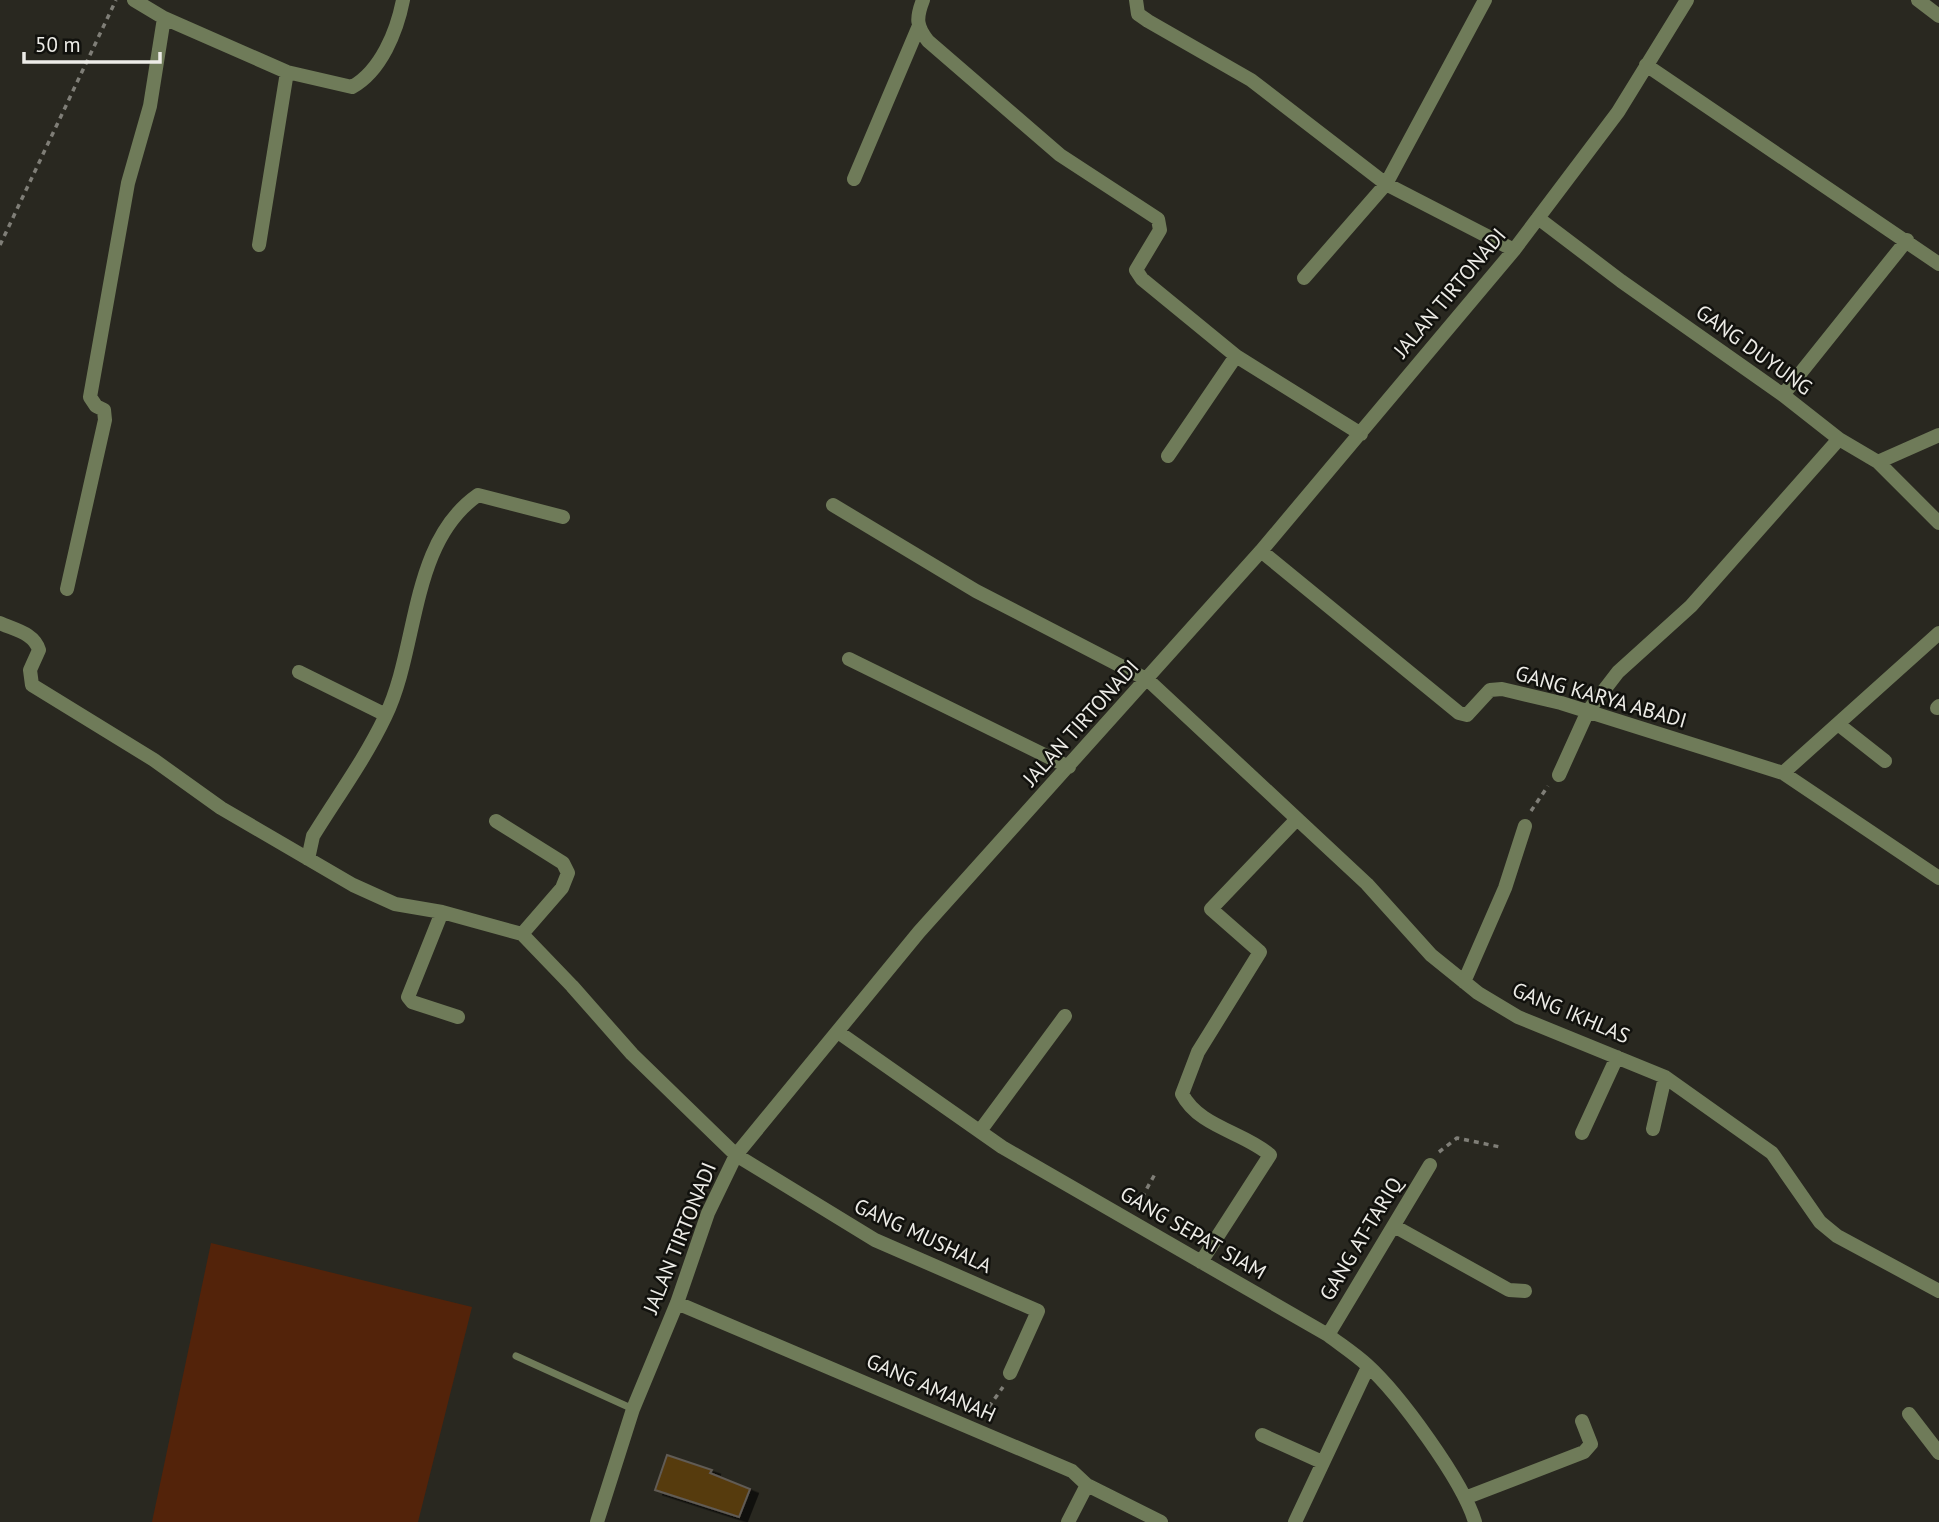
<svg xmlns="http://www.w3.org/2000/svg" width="1939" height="1522" font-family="'PT Sans',sans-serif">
	<defs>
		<filter id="shadow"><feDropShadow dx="8" dy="4.5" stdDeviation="0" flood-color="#0009"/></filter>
	</defs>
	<rect width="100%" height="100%" fill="#292820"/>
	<path fill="#53230a" d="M211,1243L472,1307L418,1522H152Z"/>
	<path fill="#573a0f" stroke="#615b54" stroke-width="2" filter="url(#shadow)" d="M667,1455L712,1470L710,1473L750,1489L739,1517L655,1490Z"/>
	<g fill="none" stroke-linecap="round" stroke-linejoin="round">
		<path stroke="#7f7e77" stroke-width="3.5" stroke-dasharray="5 5" stroke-linecap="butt" d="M0,245L116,0
			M1531,811L1548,786
			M1439,1152L1457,1138L1500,1147
			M1137,1206L1155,1174
			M983,1415L1003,1387"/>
		<path stroke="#6f7b59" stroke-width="7" d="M516,1356L633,1409"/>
		<path stroke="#6f7b59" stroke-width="14" d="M923,0C916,18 916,26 928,41L1060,155L1158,219L1160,230L1136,270L1142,279L1236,356L1361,434
			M1136,0L1138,14L1148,21L1251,80L1386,184L1514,250
			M1918,0L1939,16
			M164,18L287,72L352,87C381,71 397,31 403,0
			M1646,65L1939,264
			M854,179L918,28
			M1538,218L1621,281L1783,395L1839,439L1878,462L1939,523
			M259,245L287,72
			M1304,278L1386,184L1485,0
			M1783,395L1907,240
			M1168,456L1236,356
			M1878,462L1939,435
			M833,505L976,591L1148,680L1367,884L1431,955L1478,993L1518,1017L1665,1077L1772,1153L1820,1222L1837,1236L1939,1291
			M1261,551L1459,713L1467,715L1490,690L1502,689L1561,703L1783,773L1939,878
			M67,589L105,420L104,410L96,406L90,397L128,183L150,106L164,18L134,0
			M0,623C15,630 34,633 39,650L30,670L32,685L154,760L221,808L353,885L395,904L442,912L522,934L572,986L632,1054L736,1155L875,1240L1038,1311L1010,1373
			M849,659L1069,767
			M299,672L386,715
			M1937,708L1939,706
			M1838,724L1885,761
			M1783,773L1939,633
			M1559,775L1588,711L1618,672L1691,606L1839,439
			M496,821L563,863L568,873L562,888L522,934
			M308,859L313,836C337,797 365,759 385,717C419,648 409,543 478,495L563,517
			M442,912L408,997L412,1002L458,1017
			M1464,982L1505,888L1525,826
			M838,1032L1002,1147L1328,1335C1341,1345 1355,1354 1367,1365C1399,1394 1463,1481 1475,1522
			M1653,1129L1665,1077
			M980,1131L1065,1016
			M1582,1133L1617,1057
			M1394,1226L1509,1290L1525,1291
			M1201,1262L1270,1155C1244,1132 1199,1127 1182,1094L1198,1052L1260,952L1211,909L1296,820
			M677,1303L1072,1471L1087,1485L1161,1522
			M1328,1335L1430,1165
			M1909,1414L1939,1453
			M1262,1435L1322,1462
			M1465,1498L1584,1452L1591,1444L1582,1421
			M597,1522L633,1409L677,1303L708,1213L736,1155L919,932L1261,551L1514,250L1618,112L1687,0
			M1068,1522L1087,1485
			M1295,1522L1368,1367"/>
	</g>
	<g text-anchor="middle" stroke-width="5" stroke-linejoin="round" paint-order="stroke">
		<g font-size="21" fill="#edece7" stroke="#11110d">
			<text transform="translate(1450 293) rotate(-50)" y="7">JALAN TIRTONADI</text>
			<text transform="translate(1754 350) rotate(36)" y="7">GANG DUYUNG</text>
			<text transform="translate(1601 697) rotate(16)" y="7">GANG KARYA ABADI</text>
			<text transform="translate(1081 723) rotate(-48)" y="7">JALAN TIRTONADI</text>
			<text transform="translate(1571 1013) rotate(23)" y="7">GANG IKHLAS</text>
			<text transform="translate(1193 1233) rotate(30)" y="7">GANG SEPAT SIAM</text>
			<text transform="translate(923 1236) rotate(25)" y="7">GANG MUSHALA</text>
			<text transform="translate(680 1238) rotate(-68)" y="7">JALAN TIRTONADI</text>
			<text transform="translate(1361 1239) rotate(-59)" y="7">GANG AT-TARIQ</text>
			<text transform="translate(931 1388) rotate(24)" y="7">GANG AMANAH</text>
		</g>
	</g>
	<path d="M24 52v10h136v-10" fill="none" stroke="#edece7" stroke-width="3.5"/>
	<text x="35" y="52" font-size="21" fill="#edece7" stroke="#11110d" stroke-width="5" paint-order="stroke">50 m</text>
</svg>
